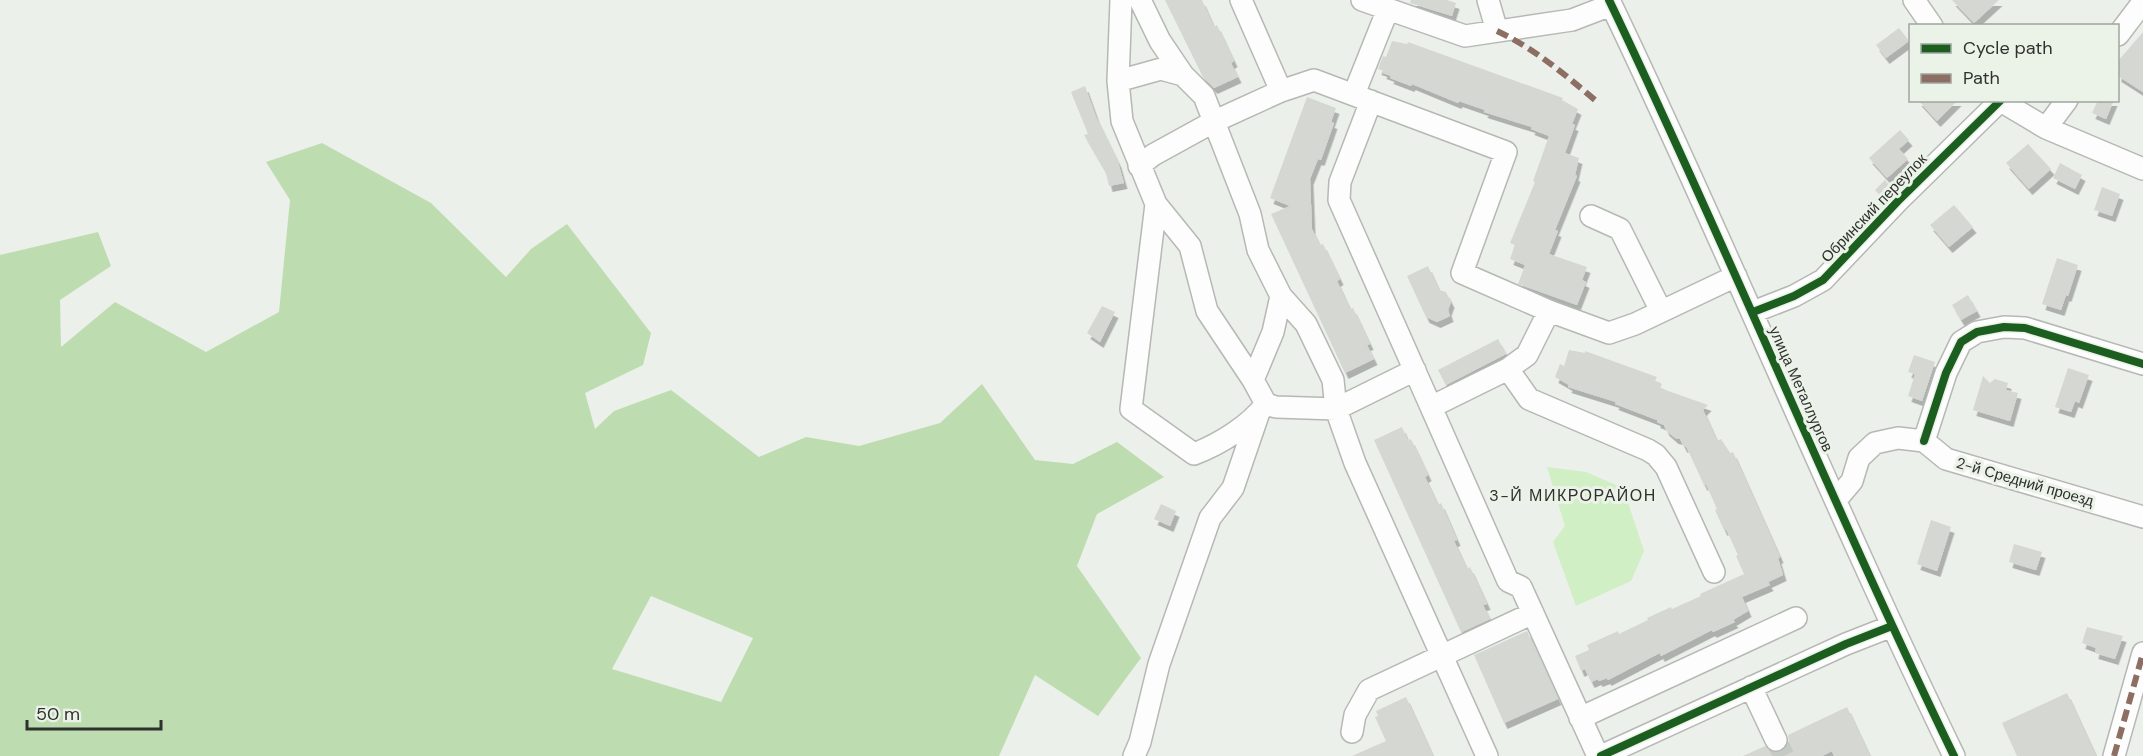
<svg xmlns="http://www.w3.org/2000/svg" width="2143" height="756" font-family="'DM Sans',sans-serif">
	<defs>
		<filter id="shadow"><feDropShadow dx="3.5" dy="6" stdDeviation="0" flood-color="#0004"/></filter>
	</defs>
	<rect width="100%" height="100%" fill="#ecf0ea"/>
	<path fill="#d0efc4" d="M1547,467L1586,472L1623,488L1644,551L1631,581L1576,606L1553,542L1565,526Z"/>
	<path fill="#bdddb0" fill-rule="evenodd" d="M322,143L431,203L506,277L531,249L567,224L651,333L643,365L585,393L595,429L614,411L671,390L759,457L806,437L859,446L940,423L982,384L1035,460L1073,464L1117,442L1164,477L1097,514L1077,566L1141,658L1098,716L1035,675L999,756H0V255L98,232L111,266L60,300L61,347L115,302L206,352L279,312L290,200L266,162ZM651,596L753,638L721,702L612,669Z"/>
	<path fill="#d5d7d3" filter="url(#shadow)" d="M1165,0H1202L1214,27L1217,25L1234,61L1231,63L1238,77L1214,88L1203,77Z
		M1411,0H1447L1456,3L1452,16L1410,3Z
		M1952,0H1999L1974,23Z
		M1899,28L1909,41L1886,58L1876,45Z
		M2143,32V92L2118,76V61Z
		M1392,41L1407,44L1408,42L1563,98L1562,100L1578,109L1572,124L1575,125L1565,153L1579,158L1575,175L1577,176L1555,230L1558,231L1549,254L1587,267L1582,280L1586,282L1577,305L1518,284L1525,265L1510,259L1515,245L1510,243L1535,182L1533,181L1549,136L1531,129L1532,127L1484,112L1485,110L1459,101L1458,103L1412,84L1411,86L1390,78L1391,76L1383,73L1384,71L1378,69L1383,56L1386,57Z
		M1085,86L1096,117L1118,162L1124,183L1109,186L1106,173L1084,135L1088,134L1071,92Z
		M1307,97L1336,108L1331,122L1334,123L1321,160L1318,159L1310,179L1312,229L1320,245L1323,244L1340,279L1337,281L1350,309L1353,308L1370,344L1367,345L1374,359L1345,373L1271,214L1290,206L1270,198Z
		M1918,100H1958L1937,121Z
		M2098,100H2114L2106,119L2092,113Z
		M1900,130L1909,140L1899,149L1908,159L1887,178L1869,158Z
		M2028,144L2051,169L2029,189L2006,163Z
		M2060,163L2082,175L2075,189L2053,178Z
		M1885,180L1892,189L1883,199L1875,190Z
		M2102,187L2120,194L2112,216L2094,210Z
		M1954,205L1973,227L1949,247L1930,225Z
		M2057,258L2078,265L2068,296L2066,295L2061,310L2042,304Z
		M1428,266L1439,290L1446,292L1451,302L1448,310L1450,316L1437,322L1426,317L1407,276Z
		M1968,295L1977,311L1961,320L1952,305Z
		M1102,306L1115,312L1100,342L1087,333Z
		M1498,339L1506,354L1446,385L1438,370Z
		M1569,350L1585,353V351L1657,377L1655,381L1662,384L1660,388L1708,405L1703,410L1717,441L1721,439L1730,453L1733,452L1780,557L1778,558L1783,575L1768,582L1770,585L1742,597L1748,611L1733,620L1735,622L1713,632L1712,630L1661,656L1660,653L1652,657L1608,680L1607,678L1599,681L1598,679L1591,682L1585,669L1581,671L1575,656L1589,650L1587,645L1618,631L1619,634L1648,620L1647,618L1671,607L1672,609L1701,596L1700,594L1744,574L1736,556L1738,555L1726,529L1724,530L1715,510L1717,509L1706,484L1704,485L1686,446L1684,447L1680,439L1675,438L1666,430L1664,425L1657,422V420L1615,404L1616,402L1568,387L1569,385L1555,377L1560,364L1564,366Z
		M1914,355L1935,362L1922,401L1908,396L1915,374L1908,372Z
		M2068,368L2089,375L2079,403L2075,401L2071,412L2055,407Z
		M1983,376L1990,383L1995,379L2008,383L2006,390L2018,393L2010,421L1973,410Z
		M1402,427L1408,441L1411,439L1428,475L1425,477L1438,505L1441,503L1457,540L1454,541L1467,569L1470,567L1487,604L1483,605L1490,619L1464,631L1461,632L1374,440Z
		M1161,504L1176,511L1170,526L1154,519Z
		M1931,520L1951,527L1937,571L1917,564Z
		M2014,544L2042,552L2036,570L2009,562Z
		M2087,627L2123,636L2115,659L2095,653L2096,648L2082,643Z
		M1527,631L1558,699L1504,723L1474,655Z
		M2067,693L2096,756H2017L2002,723Z
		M1406,697L1433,756H1352L1386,741L1375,717L1378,716L1376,711Z
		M1847,707L1870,756H1834L1832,751L1822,756H1743L1765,746L1774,753L1782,751L1789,742L1788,735Z"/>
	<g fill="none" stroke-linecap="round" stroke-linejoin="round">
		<path stroke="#c6cac4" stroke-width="21" stroke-dasharray="21 10" stroke-linecap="butt" d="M1776,740L1784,756"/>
		<g stroke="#b6b8b4" stroke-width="24">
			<path id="minor" d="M1121,0L1118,81L1122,121L1156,204L1190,246L1207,311L1253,380L1266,404L1276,407L1336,409L1415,370
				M1140,0L1160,41L1183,75L1204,96L1250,214L1258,250L1281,296L1306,324L1333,380L1336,409L1355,463L1487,756
				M1241,0L1281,91
				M1362,0L1465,36L1572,20L1611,5
				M1488,0L1497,31
				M1609,0C1729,250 1833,507 1954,756
				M1914,0L1932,26
				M2118,35L2143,2
				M1118,81L1161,69L1183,75
				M1354,94L1388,9
				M1999,100L2046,128L2143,169
				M1371,101L1340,182L1339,200L1431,407
				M2046,128L2067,100
				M1139,166L1153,155L1213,122L1281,91L1314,80L1506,152L1462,273L1549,311L1609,333L1635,324L1736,276
				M1156,204L1131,409L1194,454C1220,444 1249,426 1266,404
				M1591,216L1620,229L1661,311
				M1549,311L1527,355L1508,369L1431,407L1508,581L1521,587L1598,756
				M1753,312L1794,296L1823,280L1898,201L2000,101
				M1508,369L1529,399L1648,450L1656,455L1666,467L1714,572
				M1253,380L1273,332L1281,296
				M1924,441L1946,373L1961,342L1977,332L2004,327L2025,328L2143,364
				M1836,500L1852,481L1859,458L1875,443L1898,438L1924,441L1946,459L2143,517
				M1751,687L1776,740
				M1580,718L1796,618
				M1352,732L1355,715L1369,690L1533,613
				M1134,756L1140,742L1159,664L1210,518L1233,488L1258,415
				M1601,756L1846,644L1892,626
				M2114,756L2143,653"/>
		</g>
		<use href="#minor" stroke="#fcfdfc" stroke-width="21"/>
		<path stroke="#8d6e63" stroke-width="6" stroke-dasharray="12 6" stroke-linecap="butt" d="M1497,31C1535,49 1563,73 1595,100
			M2114,756L2143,653"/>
		<g stroke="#ebf2e8" stroke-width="11">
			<path id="cycleway" d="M1609,0C1729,250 1833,507 1954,756
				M1753,312L1794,296L1823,280L1898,201L2000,101
				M1924,441L1946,373L1961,342L1977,332L2004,327L2025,328L2143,364
				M1601,756L1846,644L1892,626"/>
		</g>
		<use href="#cycleway" stroke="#1b5e20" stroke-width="8"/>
	</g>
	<g text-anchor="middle" stroke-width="6" stroke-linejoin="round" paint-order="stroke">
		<g font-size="15" fill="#2f312e" stroke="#ebf2e8">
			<text transform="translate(1874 208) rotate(-46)" y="5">Обринский переулок</text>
			<text transform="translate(1801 389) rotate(66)" y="5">улица Металлургов</text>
			<text transform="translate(2025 482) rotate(16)" y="5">2-й Средний проезд</text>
		</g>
		<g font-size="16" letter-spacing="1.5" fill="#2f312e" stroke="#ebf2e8">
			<text x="1573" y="501">3-Й МИКРОРАЙОН</text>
		</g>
	</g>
	<rect x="1909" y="24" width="210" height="78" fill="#ebf2e8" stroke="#a0a59e" stroke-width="1.5"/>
	<rect x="1921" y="44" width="30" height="9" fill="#1b5e20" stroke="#a0a59e" stroke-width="1.5"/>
	<text x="1963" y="54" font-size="18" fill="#2f312e">Cycle path</text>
	<rect x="1921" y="74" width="30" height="9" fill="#8d6e63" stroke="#a0a59e" stroke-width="1.5"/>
	<text x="1963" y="84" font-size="18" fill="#2f312e">Path</text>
	<path d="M27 720v9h134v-9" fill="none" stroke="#2f312e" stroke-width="3"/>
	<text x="36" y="720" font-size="18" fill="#2f312e" stroke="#ebf2e8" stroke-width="4.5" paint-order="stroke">50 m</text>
</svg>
